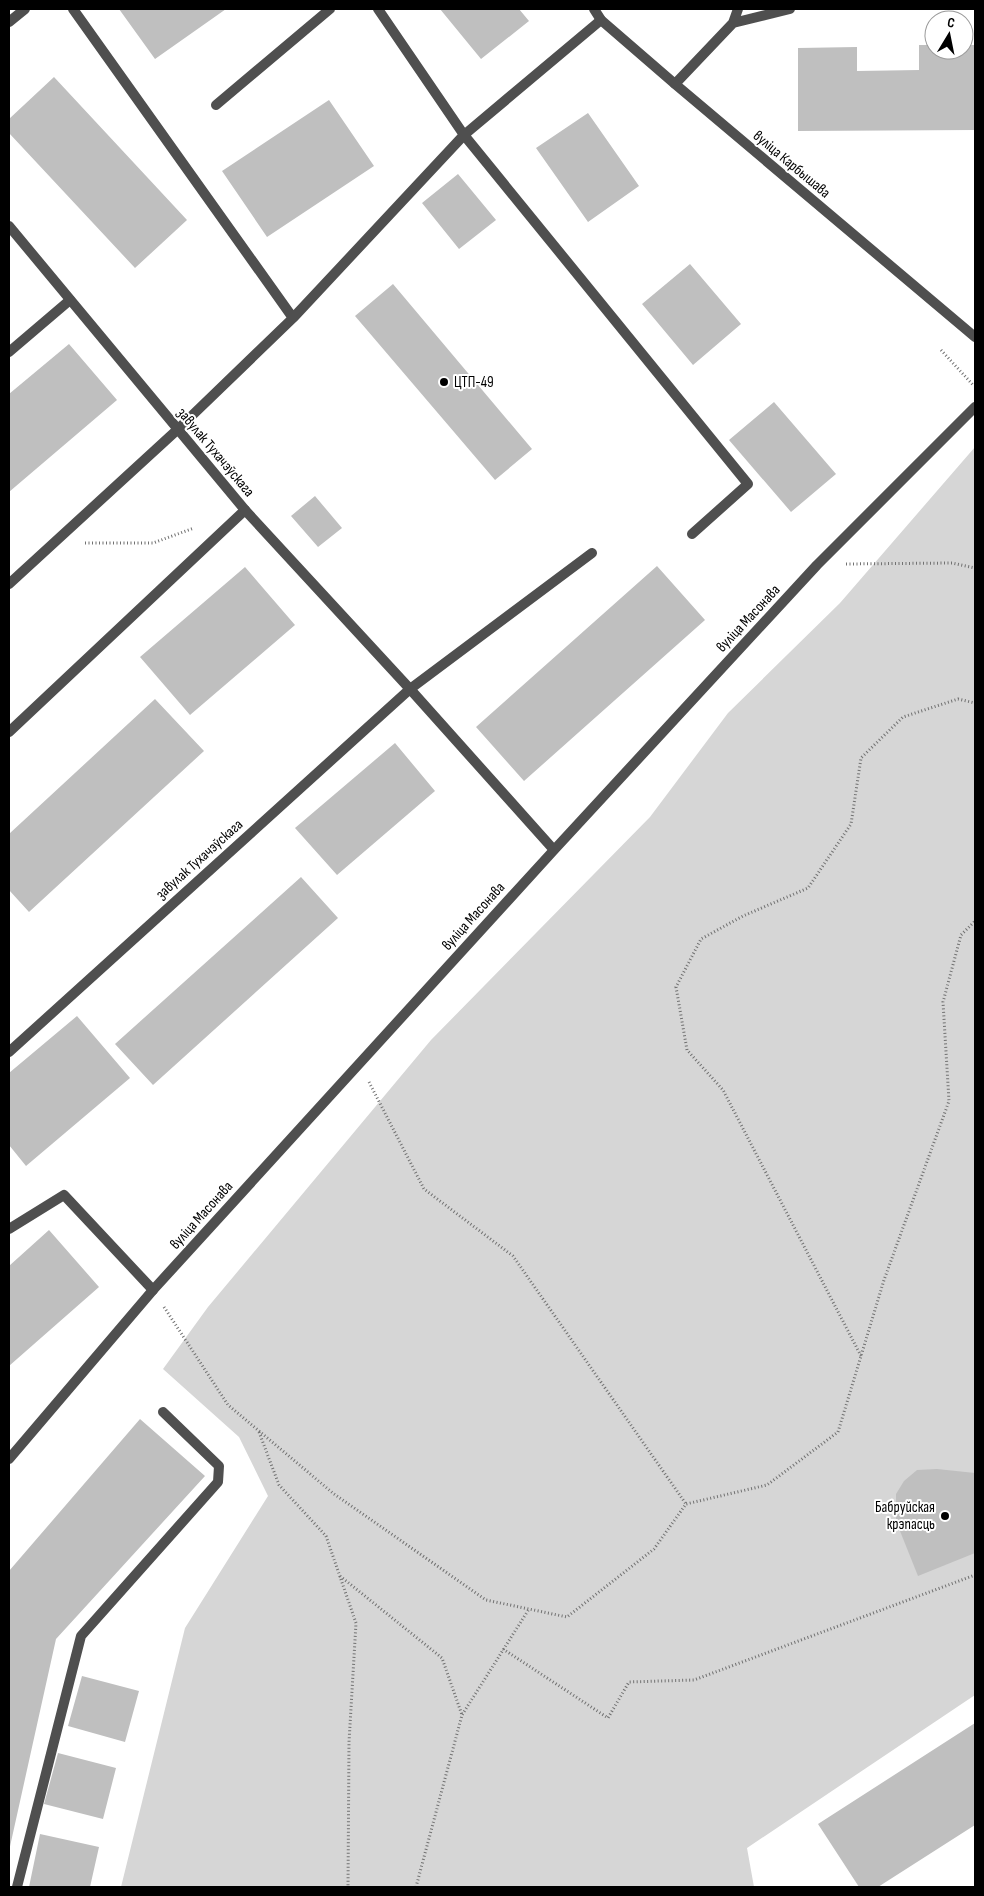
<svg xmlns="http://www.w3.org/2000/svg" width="984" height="1896" font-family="'Sofia Sans Condensed',sans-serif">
	<rect width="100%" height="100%" fill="#fff"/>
	<path fill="#d6d6d6" d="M975,447V1695L747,1848L754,1887H121L185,1628L268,1496L239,1437L163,1369L208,1307L431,1040L650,817L728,713L840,603Z"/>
	<path fill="#bfbfbf" d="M119,9H226L155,59Z
		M440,9H519L529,21L481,59Z
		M919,45H934V50H964V45H975V130L798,131V48L857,47V71L919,70Z
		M54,77L187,220L135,268L9,133V119Z
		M329,100L374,166L267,237L222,171Z
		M588,113L639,186L588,222L536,148Z
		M458,174L496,220L459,249L422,203Z
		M690,264L741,324L693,365L642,304Z
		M393,284L532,449L495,480L355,316Z
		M69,344L117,400L9,492V394Z
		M774,402L836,474L791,512L729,440Z
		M315,496L342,528L318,547L291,516Z
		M657,566L705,620L524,781L476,727Z
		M245,567L295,625L190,715L140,657Z
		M155,699L204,751L29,912L9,890V834Z
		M395,743L435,791L337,875L295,828Z
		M301,877L338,918L153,1085L115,1044Z
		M77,1016L130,1078L26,1166L9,1145V1073Z
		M49,1230L99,1287L9,1366V1266Z
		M140,1419L205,1476L56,1639L9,1851V1571Z
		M937,1469L975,1473V1553L918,1576L896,1521V1494L904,1481L917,1470Z
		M82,1676L139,1691L125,1742L68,1726Z
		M975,1723V1825L878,1887H859L818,1824Z
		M58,1753L116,1768L103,1819L44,1804Z
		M40,1834L99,1847L90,1887H29Z"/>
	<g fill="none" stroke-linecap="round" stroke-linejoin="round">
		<path stroke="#717171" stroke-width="3" stroke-dasharray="1 2.5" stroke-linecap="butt" d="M941,350L974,386
			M85,543H153L194,528
			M846,564L952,563L975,568
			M369,1082L424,1189L513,1256L686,1504
			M164,1307L228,1405L334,1494L486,1600L567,1617L654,1549L686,1504L767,1485L838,1432L884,1280L949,1101L943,1002L961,935L975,921
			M861,1356L723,1090L687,1050L676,987L701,939L743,916L808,888L851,824L861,758L903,717L958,699L975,703
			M259,1432L279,1485L326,1536L356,1623L349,1742L348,1887
			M340,1576L442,1658L462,1715
			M503,1649L608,1718L629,1682L694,1680L975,1575
			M416,1887L462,1715L529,1609"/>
		<path stroke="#4f4f4f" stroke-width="10" d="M73,9L293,318
			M378,9L464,135L748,484L692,534
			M733,23L790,9
			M675,84L733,23L738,9
			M216,105L330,9
			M9,352L70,300
			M9,584L177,430L293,318L464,135L601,20
			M410,689L592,553
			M9,732L245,510
			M9,1229L64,1195L153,1290
			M17,1887L81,1636L218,1482L219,1466L163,1412"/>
		<path stroke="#4f4f4f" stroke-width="10" d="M594,9L601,20L675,84L975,337
			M9,22L25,9
			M9,226L245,510L410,689L554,850
			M9,1052L410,689
			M9,1459L153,1290L554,850L817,565L975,407"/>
	</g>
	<g fill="#000" stroke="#fff" stroke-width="2">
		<circle cx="444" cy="382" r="5"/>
		<circle cx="945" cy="1516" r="5"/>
	</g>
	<g text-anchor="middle" stroke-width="4" stroke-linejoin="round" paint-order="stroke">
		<g font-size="15" fill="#000" stroke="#fff">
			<text transform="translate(792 164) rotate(40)" y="5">вуліца Карбышава</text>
			<text transform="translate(216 452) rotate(50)" y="5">завулак Тухачэўскага</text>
			<text transform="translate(748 618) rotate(-47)" y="5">вуліца Масонава</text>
			<text transform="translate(199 859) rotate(-42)" y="5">завулак Тухачэўскага</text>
			<text transform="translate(473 916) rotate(-48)" y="5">вуліца Масонава</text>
			<text transform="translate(201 1215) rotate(-48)" y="5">вуліца Масонава</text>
		</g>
		<g font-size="15" fill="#000" stroke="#fff" text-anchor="start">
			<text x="454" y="387">ЦТП-49</text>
			<text x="935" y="1512" text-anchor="end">Бабруйская<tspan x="935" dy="17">крэпасць</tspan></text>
		</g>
	</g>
	<rect width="984" height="1896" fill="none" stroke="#000000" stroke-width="20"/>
	<g transform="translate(949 35) rotate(10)"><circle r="24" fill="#ffffff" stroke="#999999"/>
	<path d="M0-4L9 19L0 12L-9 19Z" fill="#000000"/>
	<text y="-8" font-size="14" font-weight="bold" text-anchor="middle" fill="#000000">С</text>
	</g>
</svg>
